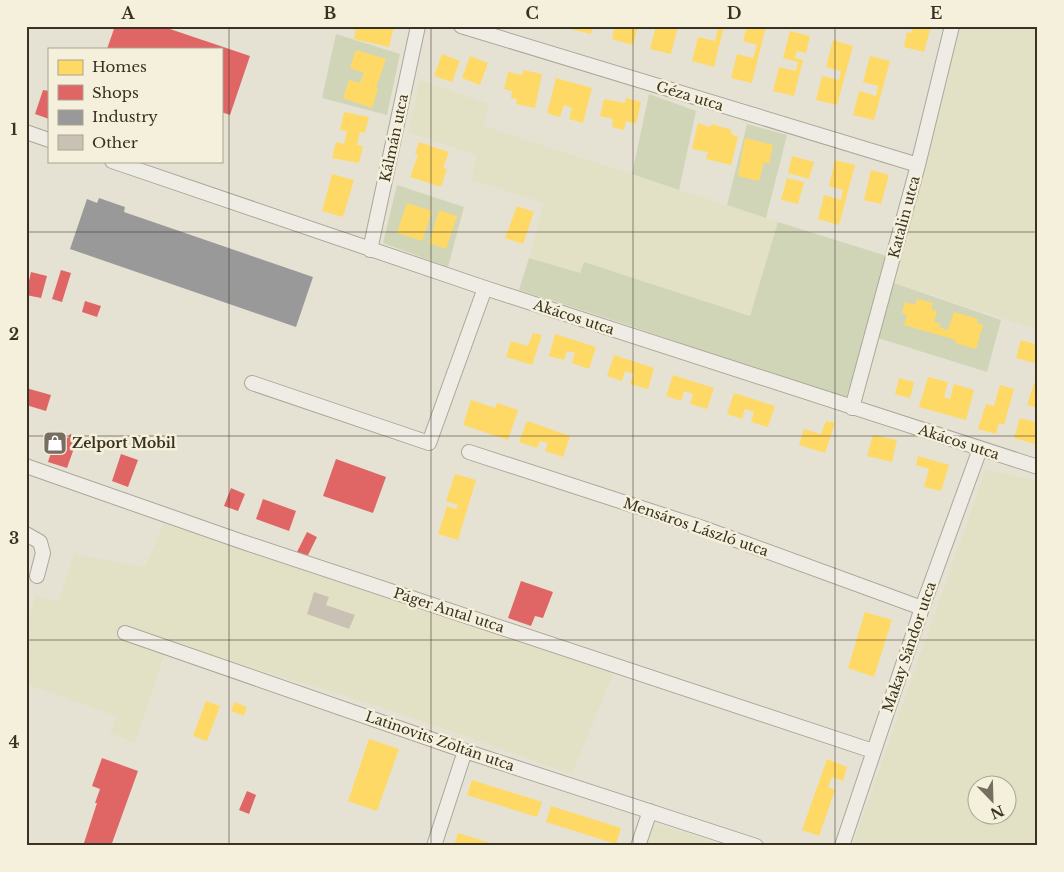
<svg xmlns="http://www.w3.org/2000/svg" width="1064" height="872" font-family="'Libre Baskerville',serif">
	<rect width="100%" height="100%" fill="#e5e2d3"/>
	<path fill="#e3e1c5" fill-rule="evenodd" d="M958,26H1038V330L895,283Z
		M420,80L489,104L484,126L778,222L751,316L641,280L584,263L580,274L529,258L544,203L471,180L476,155L408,132Z
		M986,469L1038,481V846H852ZM1006,784V814H976V784Z
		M166,518L614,672L572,774L393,711L169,642L135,743L110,733L117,716L26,684V631L35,596L58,602L74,554L145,567Z
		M653,823L727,846H645Z"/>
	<path fill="#d0d5b7" d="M336,34L400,54L387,115L322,98Z
		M649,94L696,111L679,190L632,174Z
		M747,124L787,135L766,218L727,205Z
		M397,185L464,207L448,267L383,243Z
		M778,222L890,257L876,308L845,400L628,325L519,290L529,258L580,273L584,262L750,316Z
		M894,283L1001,320L987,372L878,338Z"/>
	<path fill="#ffd966" d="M354,26H394L389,47L354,39L356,30H353Z
		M570,26H593L591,34L570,29Z
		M615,26H638L633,45L612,39Z
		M656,26L673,29V26H678L671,54L650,49Z
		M712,26H724L714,67L692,61L698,37L715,41L718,29Z
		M747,26H766L752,83L731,78L737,54L753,58L757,45L743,41Z
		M913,26H931L924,52L904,47L907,32L911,33Z
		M790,31L810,36L806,53L797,51L795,58L803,60L794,96L773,91L779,67L796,71L798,62L783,58Z
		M833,40L853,46L837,105L816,100L822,76L839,80L841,71L826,67Z
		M356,50L386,59L376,88L378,89L372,108L343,98L349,80L360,83L364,73L350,68Z
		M442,54L460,61L452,82L434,76Z
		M470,56L488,63L480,85L462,78Z
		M870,56L890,61L874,120L853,115L859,91L876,96L878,86L863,82Z
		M523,70L542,74L535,108L516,104L517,99L511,98L512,91L504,89L508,72L522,75Z
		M556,78L592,88L583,123L569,119L572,108L564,105L560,117L547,113Z
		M626,98L641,102L636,124L626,121L624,130L612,127L613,119L600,116L604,99L625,103Z
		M344,112L369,117L365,133L360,132L357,145L363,146L359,163L332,158L336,142L344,144L347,131L340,130Z
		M698,123L710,127L712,124L732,130L731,134L738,137L731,165L706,159L708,152L692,149Z
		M745,138L773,145L769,164L764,162L759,181L738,176Z
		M419,142L449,152L443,168L447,169L441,187L410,177L418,155L415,154Z
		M792,156L814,162L809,179L788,173Z
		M835,160L855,165L839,225L818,219L824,195L841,200L843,190L829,186Z
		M871,170L889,175L881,204L864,200Z
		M332,174L354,180L343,217L322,211Z
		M787,178L804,182L798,204L781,200Z
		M407,203L432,211L422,241L397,233Z
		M517,206L534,212L523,244L505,238Z
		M439,210L457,216L446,249L429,243Z
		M917,299L933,303L931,309L937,311L934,322L940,323L939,327L948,330L954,312L978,319L977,323L983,325L976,349L955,343L956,340L904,325L907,315L902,313L905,302L915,305Z
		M533,333L542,335L532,365L506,357L511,341L528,346Z
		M555,334L596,347L589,369L572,363L575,353L567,351L564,360L549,356Z
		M1021,340L1038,345V364L1016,358Z
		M614,355L654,368L648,389L630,384L634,374L630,373L625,371L622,381L607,376Z
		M673,375L714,388L707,409L690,404L693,394L684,391L681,401L666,396Z
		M928,377L948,382L944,397L950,399L954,384L974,390L966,420L919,407Z
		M899,378L914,382L910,398L895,394Z
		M1034,383L1038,384V408L1027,405Z
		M1000,385L1014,389L1004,425L999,423L996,434L978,429L986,404L994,406Z
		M734,393L775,406L768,427L751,422L754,412L745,409L742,419L727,414Z
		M471,400L495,408L497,403L518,410L508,440L463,425Z
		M1020,418L1038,423V445L1014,438Z
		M527,421L570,436L563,457L545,451L548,443L540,441L537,448L519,442Z
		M826,421L835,423L825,453L799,445L804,429L821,434Z
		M873,435L897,440L892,462L867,456Z
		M918,456L949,465L941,491L924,487L929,469L916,465Z
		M455,474L476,480L458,540L438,534L447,506L456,509L458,505L446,501Z
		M865,612L892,620L874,677L848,668Z
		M206,701L220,706L207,741L193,736Z
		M234,702L247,707L244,716L231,711Z
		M369,739L399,749L377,811L348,801Z
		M827,759L847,767L843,781L832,777L828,787L835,790L819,836L802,830Z
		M472,780L542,802L537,817L467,795Z
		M551,806L621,828L616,844L546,822Z
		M458,833L496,845V846H454Z"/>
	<path fill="#e06666" d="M115,26H161L250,56L230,115L221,112V49H107Z
		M43,90L49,91V119L35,114Z
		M61,270L71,273L62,302L52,299Z
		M31,272L47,276L41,298L26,295Z
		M85,301L101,306L97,317L82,312Z
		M26,388L51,395L46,411L26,405Z
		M57,434L68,438L70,434L78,437L67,468L48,462Z
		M121,454L138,460L128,487L112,481Z
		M336,459L386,477L373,513L323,496Z
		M231,488L245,494L238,511L224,506Z
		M263,499L296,511L289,531L256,519Z
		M307,532L317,537L307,557L297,552Z
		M521,581L553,592L543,618L535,616L531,626L508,618Z
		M102,758L138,771L111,846H83L97,803H95L100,789L92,786Z
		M247,791L256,795L249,814L239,810Z"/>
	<path fill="#999" d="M99,198L125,207L124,212L313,277L296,327L70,249L87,199L97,203Z"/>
	<path fill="#c9c2b4" d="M314,592L329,597L326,605L355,615L349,629L307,614Z"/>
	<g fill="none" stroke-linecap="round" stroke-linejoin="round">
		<g stroke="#aba79b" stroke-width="16">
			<path id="minor" d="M461,26L918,165
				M26,132L49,140
				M112,161L485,288L1038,467
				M370,250L418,26
				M252,383L429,443L485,288
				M852,408L918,165L952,26
				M469,452L703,528L922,608
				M26,466L240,541L873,751
				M26,534L40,542L43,553L37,576
				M125,633L465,751L756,846
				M434,846L465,751
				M638,846L650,811
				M842,846L922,608L980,449"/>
		</g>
		<use href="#minor" stroke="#eeece4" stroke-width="14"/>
	</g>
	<path fill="none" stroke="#3a3123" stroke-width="1" stroke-opacity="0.55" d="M229,26V846M431,26V846M633,26V846M835,26V846M26,232H1038M26,436H1038M26,640H1038"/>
	<defs>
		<g id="shop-square" transform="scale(1.25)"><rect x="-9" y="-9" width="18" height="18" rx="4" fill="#766f61" stroke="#f4f0db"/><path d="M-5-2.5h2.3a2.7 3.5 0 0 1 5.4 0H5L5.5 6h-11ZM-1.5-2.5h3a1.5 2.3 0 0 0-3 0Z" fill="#fff"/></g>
	</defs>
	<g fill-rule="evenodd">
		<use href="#shop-square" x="55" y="443"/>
	</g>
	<g text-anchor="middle" stroke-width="5" stroke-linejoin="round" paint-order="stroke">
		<g font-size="14" fill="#3a3123" stroke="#f4f0db">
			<text transform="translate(690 96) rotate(17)" y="5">Géza utca</text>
			<text transform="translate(394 138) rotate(-78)" y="5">Kálmán utca</text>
			<text transform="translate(904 217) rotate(-75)" y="5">Katalin utca</text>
			<text transform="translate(574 317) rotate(18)" y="5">Akácos utca</text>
			<text transform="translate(959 442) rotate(18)" y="5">Akácos utca</text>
			<text transform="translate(696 527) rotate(19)" y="5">Mensáros László utca</text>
			<text transform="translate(449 610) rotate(18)" y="5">Páger Antal utca</text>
			<text transform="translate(909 647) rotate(-71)" y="5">Makay Sándor utca</text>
			<text transform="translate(440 741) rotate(19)" y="5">Latinovits Zoltán utca</text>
		</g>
		<g font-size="14" font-weight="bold" fill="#3a3123" stroke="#f4f0db" text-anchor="start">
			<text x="72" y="448">Zelport Mobil</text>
		</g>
	</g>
	<rect width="1064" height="872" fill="none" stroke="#f4f0db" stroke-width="55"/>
	<rect x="48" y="48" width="175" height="115" fill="#f4f0db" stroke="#aaa491"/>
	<rect x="58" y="60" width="25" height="15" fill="#ffd966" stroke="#aaa491"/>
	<text x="92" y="72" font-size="15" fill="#3a3123">Homes</text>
	<rect x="58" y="85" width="25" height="15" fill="#e06666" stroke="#aaa491"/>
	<text x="92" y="98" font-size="15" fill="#3a3123">Shops</text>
	<rect x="58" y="110" width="25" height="15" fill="#999999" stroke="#aaa491"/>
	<text x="92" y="122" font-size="15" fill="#3a3123">Industry</text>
	<rect x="58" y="135" width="25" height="15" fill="#c9c2b4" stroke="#aaa491"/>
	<text x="92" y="148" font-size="15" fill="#3a3123">Other</text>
	<g transform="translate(992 800) rotate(157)"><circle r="24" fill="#f4f0db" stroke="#aaa491"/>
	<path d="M0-4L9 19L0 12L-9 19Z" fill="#766f61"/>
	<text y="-8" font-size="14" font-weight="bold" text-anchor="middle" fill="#3a3123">N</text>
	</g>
	<rect x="28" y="28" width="1008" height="816" fill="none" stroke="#3a3123" stroke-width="2"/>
	<g font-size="16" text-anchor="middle" font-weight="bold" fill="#3a3123">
		<text x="128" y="19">A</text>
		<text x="330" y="19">B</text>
		<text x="532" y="19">C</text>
		<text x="734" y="19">D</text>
		<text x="936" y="19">E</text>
		<text x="14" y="135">1</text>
		<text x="14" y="340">2</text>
		<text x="14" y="544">3</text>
		<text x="14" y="748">4</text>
	</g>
</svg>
